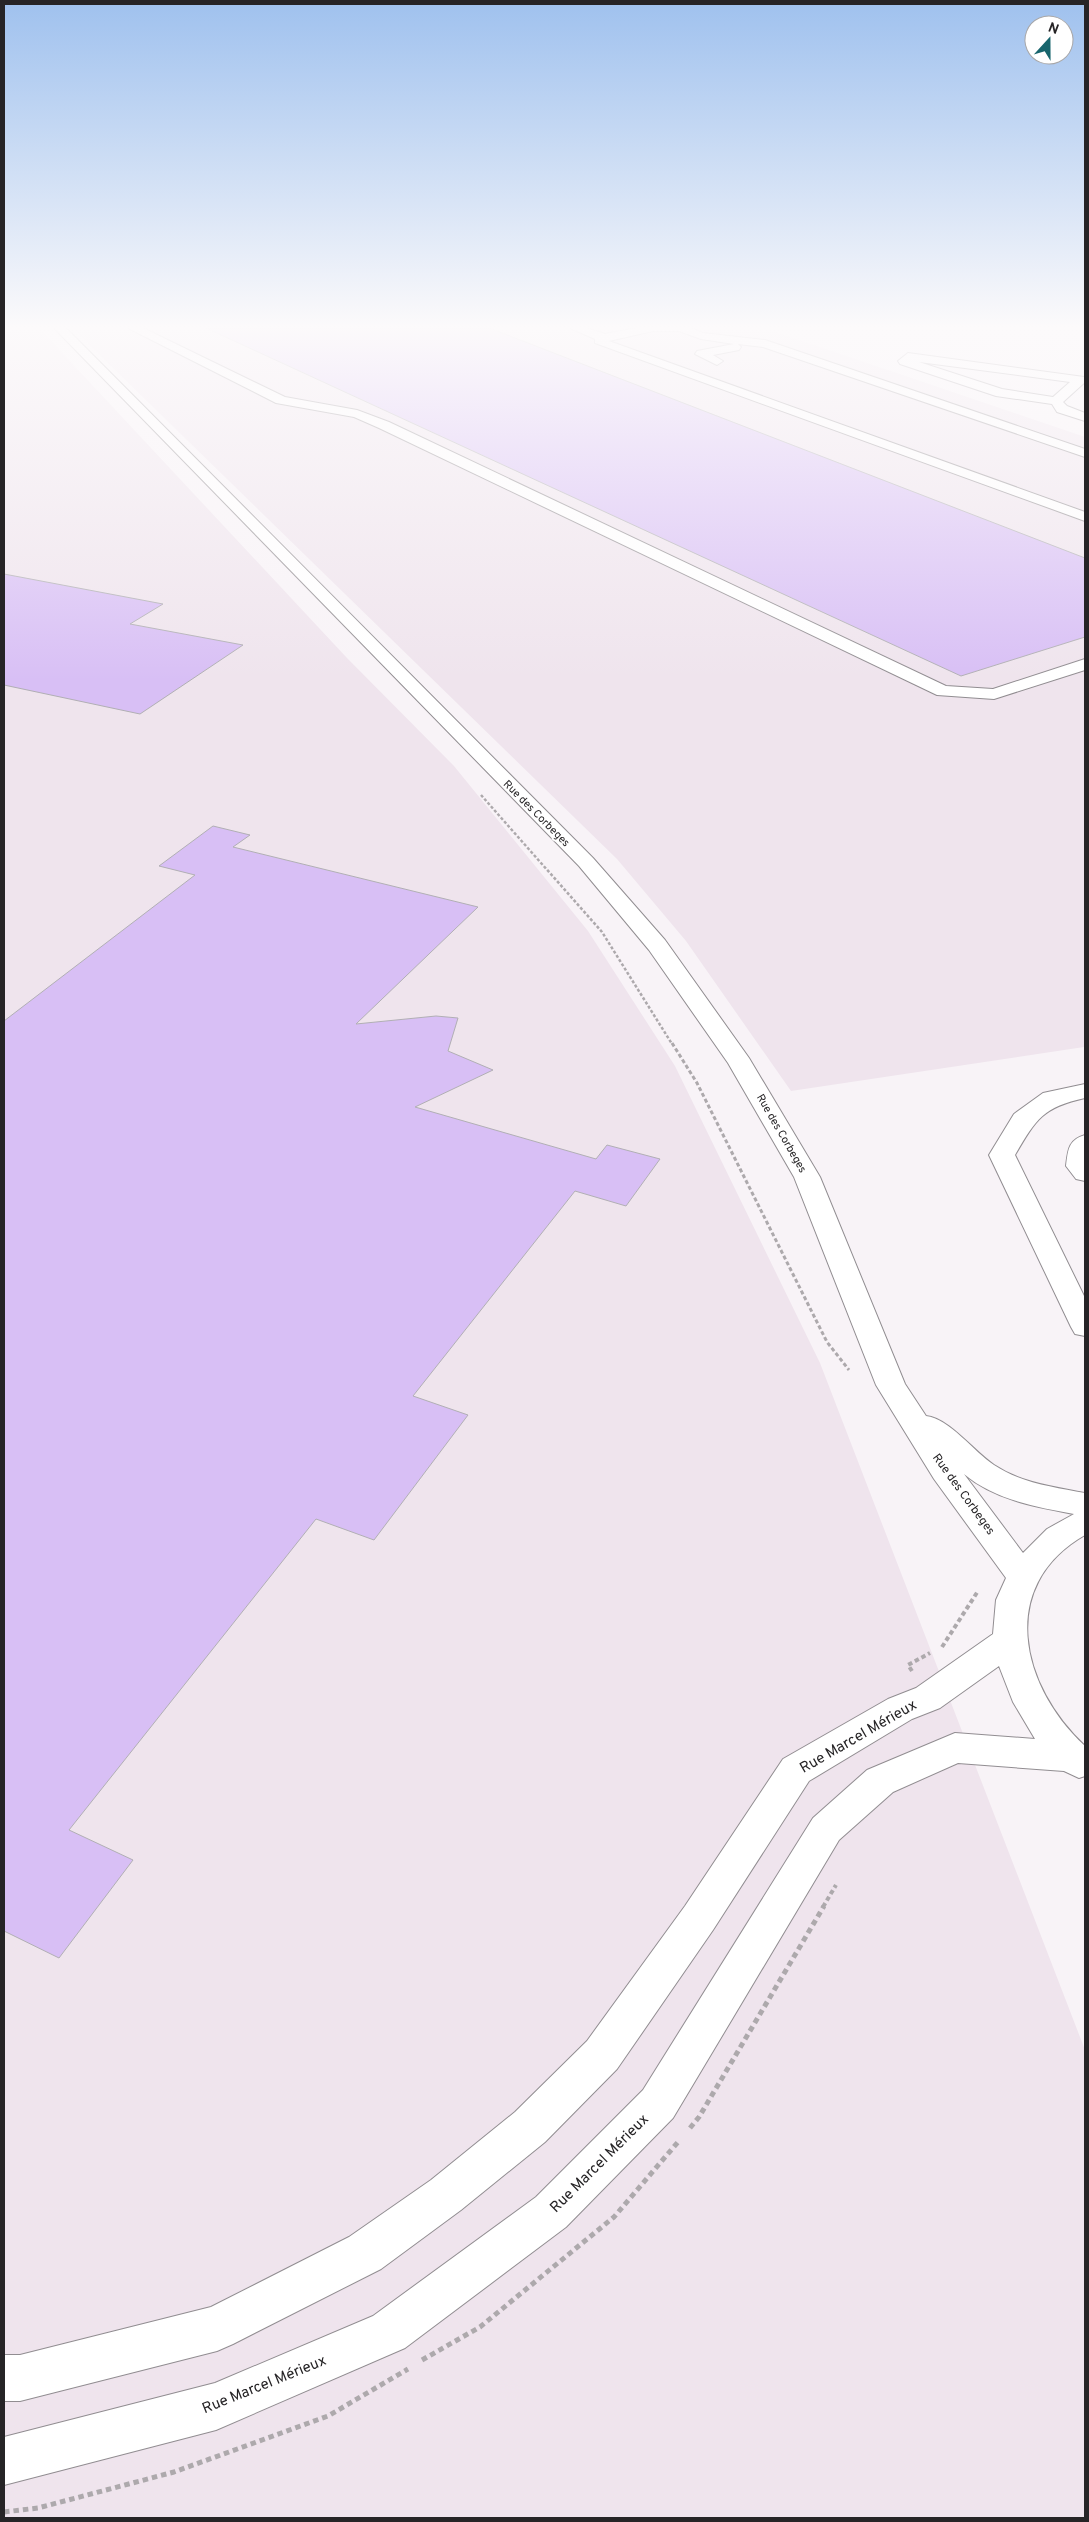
<svg xmlns="http://www.w3.org/2000/svg" width="1089" height="2522" font-family="Overpass,sans-serif">
	<rect width="100%" height="100%" fill="#f8f3f7"/>
	<path fill="#efe4ed" d="M4,328H39L347,658L454,766L588,931L675,1066L820,1363L1085,2050V2518H4Z
		M72,328H773L770,330L1085,437L1084,1047L791,1091L686,941L617,859Z"/>
	<path fill="#d8bff5" stroke="#b1afb4" d="M206,328H489L1085,558V637L961,676Z
		M4,574L163,604L130,624L243,645L140,714L4,685Z
		M213,826L250,835L233,847L478,907L356,1024L436,1016L458,1018L448,1051L493,1070L415,1107L596,1159L607,1145L660,1159L626,1206L575,1191L413,1396L468,1415L374,1540L316,1519L69,1830L133,1860L59,1958L4,1931V1021L195,875L159,866Z"/>
	<g fill="none" stroke-linecap="round" stroke-linejoin="round">
		<g stroke="#918d91" stroke-width="2">
			<path id="minor" d="M54,328H66L593,858L665,940L749,1058L820,1177L905,1384L926,1416C949,1418 974,1452 994,1465C1021,1483 1053,1487 1085,1493V1535C996,1586 1021,1687 1085,1746V1776L1079,1778L1064,1771L958,1763L893,1792L839,1840L673,2118L566,2227L405,2348L216,2430L4,2485V2437L215,2383L373,2316L536,2197L643,2090L813,1818L867,1770L955,1733L1035,1739L1013,1702L999,1666L940,1708L912,1719L809,1781L713,1930L617,2069L545,2142L461,2210L381,2269L233,2344L217,2351L20,2401H4V2355H20L211,2307L349,2237L431,2180L515,2112L587,2041L685,1906L783,1759L888,1699L916,1688L993,1634L996,1600L1006,1578L934,1479L876,1385L794,1177L728,1063L649,950L579,866ZM964,1474C995,1500 1036,1507 1074,1514L1047,1529L1023,1553Z
				M128,328H143L285,397L357,410L389,422L946,686L993,689L1085,659V670L994,699L937,695L379,428L354,417L276,403Z
				M570,328H587L605,334L637,328H691L703,333L765,340L1085,449V457L763,347L738,344L741,347L739,350L713,355L723,361L717,365L695,354L697,351L734,344L701,339L679,331H653L609,341L1085,512V521L595,343V339Z
				M908,353L1084,377V383L1063,402L1067,406L1085,413V421L1057,412L1052,404L996,396L900,364L898,361ZM919,362L1070,382L1053,397L1002,389Z
				M1085,1084V1098C1043,1107 1036,1119 1015,1155L1085,1298V1336L1075,1334L1071,1327L989,1155L1014,1114L1043,1093Z
				M1085,1135V1181L1076,1179L1066,1166C1068,1150 1068,1140 1085,1135Z"/>
		</g>
		<path stroke="#ada9ac" stroke-width="2.5" stroke-dasharray="3 2" stroke-linecap="butt" d="M481,795L602,932L672,1044"/>
		<path stroke="#ada9ac" stroke-width="3" stroke-dasharray="4 2.5" stroke-linecap="butt" d="M672,1043L697,1083L827,1342L849,1370"/>
		<path stroke="#ada9ac" stroke-width="4" stroke-dasharray="4.5 3" stroke-linecap="butt" d="M942,1647L978,1591
			M912,1671L908,1665L930,1653
			M823,1907L836,1885"/>
		<path stroke="#ada9ac" stroke-width="5" stroke-dasharray="5.5 4" stroke-linecap="butt" d="M690,2128L699,2117L824,1906
			M422,2360L480,2327L614,2217L678,2142
			M4,2512L38,2508L174,2472L328,2416L408,2369"/>
		<use href="#minor" fill="#fff" fill-rule="evenodd"/>
	</g>
	<linearGradient id="sky" x2="0" y2="1"><stop stop-color="#9fc1ee"/><stop offset="0.48" stop-color="#fcfafb"/><stop offset="1" stop-color="#fcfafb" stop-opacity="0"/></linearGradient>
	<rect width="1089" height="681" fill="url(#sky)"/>
	<g text-anchor="middle" stroke-width="4" stroke-linejoin="round" paint-order="stroke">
		<g font-size="11" fill="#262426" stroke="#fff">
			<text transform="translate(537 813) rotate(45)" y="4">Rue des Corbeges</text>
			<text transform="translate(782 1133) rotate(60)" y="4">Rue des Corbeges</text>
		</g>
		<g font-size="12" fill="#262426" stroke="#fff">
			<text transform="translate(964 1494) rotate(54)" y="4">Rue des Corbeges</text>
		</g>
		<g font-size="15" fill="#262426" stroke="#fff">
			<text transform="translate(858 1736) rotate(-30)" y="5">Rue Marcel Mérieux</text>
			<text transform="translate(599 2163) rotate(-45)" y="5">Rue Marcel Mérieux</text>
			<text transform="translate(264 2384) rotate(-22)" y="5">Rue Marcel Mérieux</text>
		</g>
	</g>
	<rect width="1089" height="2522" fill="none" stroke="#262426" stroke-width="10"/>
	<g transform="translate(1049 40) rotate(21)"><circle r="24" fill="#ffffff" stroke="#a8a7a8"/>
	<path d="M0-4L9 19L0 12L-9 19Z" fill="#18656d"/>
	<text y="-8" font-size="14" font-weight="bold" text-anchor="middle" fill="#262426">N</text>
	</g>
</svg>
